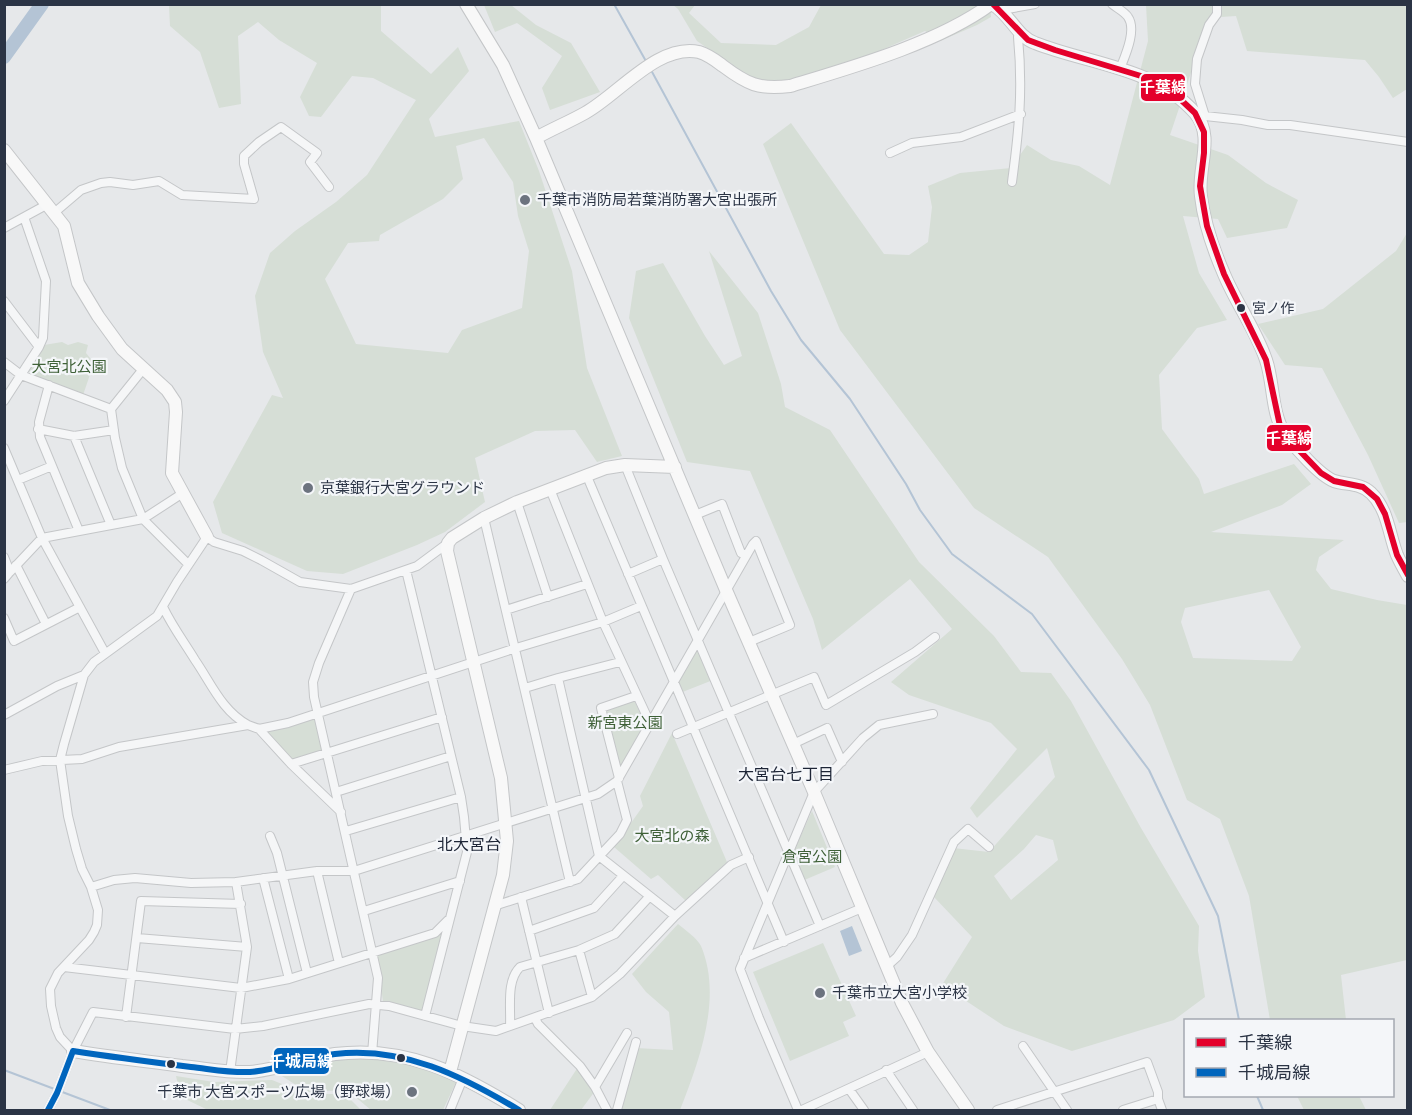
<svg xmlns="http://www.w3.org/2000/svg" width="1412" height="1115" font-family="Manrope,'Noto Sans JP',sans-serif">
	<rect width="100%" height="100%" fill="#e6e8ea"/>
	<path fill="#d6ded6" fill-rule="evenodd" d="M169,5H381V31L431,74L458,47L469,71L429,119L435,137L519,121L539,171L572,271L587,368L622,456L597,462L575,430L535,431L475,458L485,502L445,532L417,545L343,574L307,571L222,533L213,502L272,395L283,398L263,352L255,296L270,253L295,231L336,202L367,175L416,100L373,78L352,76L321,117L309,116L300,97L317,63L279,40L258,22L238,36L241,104L219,108L200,52L170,26ZM484,138L513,182L518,216L529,251L522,308L462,330L448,353L356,344L325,279L348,243L379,241L380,235L443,199L463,179L456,146Z
		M484,5H511L536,25L571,43L600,92L550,110L542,88L562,56L517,23L495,32Z
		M673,5H695L689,13L721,43L776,45L809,27L821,5H990L991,17L977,25L940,41L925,31L861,59L778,84L750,78L697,41L678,9Z
		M1146,5H1407V89L1393,98L1379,77L1365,60L1247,51L1236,16L1221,17L1206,28L1170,135L1228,155L1266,183L1298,200L1287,228L1227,238L1218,219L1183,216L1199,273L1227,320L1197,328L1159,375L1162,429L1199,479L1204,494L1294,464L1311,484L1282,505L1211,532L1344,540L1319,557L1316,570L1331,589L1377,600L1407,605V960L1341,975L1346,1020H1270L1249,896L1220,819L1187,800L1150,705L1122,659L1048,557L974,508L840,330L763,144L791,123L884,254L909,255L928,242L932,207L928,186L960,173L1011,168L1027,145L1051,160L1079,166L1110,185L1148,41ZM1269,590L1301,647L1292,661L1193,658L1181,622L1185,608Z
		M1407,233L1408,522L1399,523L1368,455L1322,368L1285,365L1258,324L1323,309L1396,251Z
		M709,251L758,313L781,384L785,407L830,430L919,562L994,636L1021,672L1051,673L1071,701L1141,828L1199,926L1198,951L1205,997L1174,1020L1072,1051L1004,1026L942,985L972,937L933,896L953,848L989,852L1055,777L1047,748L977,818L970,808L1017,749L991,723L909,695L891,682L952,629L910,579L822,650L813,619L750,471L687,462L629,318L636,271L663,263L705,336L724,365L742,356ZM1036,835L1053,840L1058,860L1011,900L994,876L1024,849Z
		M62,342L68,345L78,342L88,345L86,353L94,363L83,395L31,376L29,370L44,345Z
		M697,648L700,649L713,680L680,693L677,684Z
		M632,700L635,702L645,724L621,769L604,710Z
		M315,717L323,749L320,752L292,762L262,730Z
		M672,733L727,862L686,901L658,875L651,879L614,847L643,806L640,796Z
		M812,811L835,867L802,881L792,855Z
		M678,924C685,930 697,938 701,946C723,998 699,1061 680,1110H616L636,1048L673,1050L669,1012L646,992L632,974Z
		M442,932L444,934L423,1009L421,1011L383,1002L377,955Z
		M823,943L856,1016L843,1022L849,1036L790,1061L753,972Z
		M353,1056L412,1062L457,1080L443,1110H371L347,1090L307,1092L274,1071Z
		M578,1067L595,1091L581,1110H550Z
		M176,1076L214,1082L272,1080L307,1094H345L361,1110H208L181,1097Z
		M1297,1096H1359L1366,1110H1304Z"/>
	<path fill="#b4c4d5" d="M852,926L862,951L849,956L840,931Z"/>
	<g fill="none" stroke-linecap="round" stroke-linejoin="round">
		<path stroke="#b4c4d5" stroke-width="2" d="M614,4L647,63
			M651,70L771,291L801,340L850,399L906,484L920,510L952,554L1032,614L1149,770L1218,916L1239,1020
			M4,1070L110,1110
			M1257,1096L1263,1110"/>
		<path stroke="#b4c4d5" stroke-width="14" d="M4,57L42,4"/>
		<g stroke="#c4c6c8" stroke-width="10">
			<path id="street" d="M1112,4C1117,8 1125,12 1128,17C1137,30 1125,56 1120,69
				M1002,10L1035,4
				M1196,115L1242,120L1268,125H1290L1408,142
				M1205,116L1195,84L1197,59L1209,25L1217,14V4
				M890,153L912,143L961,137L1021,114
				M1012,182C1019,130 1023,90 1018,37L1020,32
				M54,213L81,190L101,183L110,182L133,185L159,181L182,195L254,199L244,164V156L259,142L281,127L317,153L310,162L329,187
				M24,217L46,281L43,338L39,347
				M4,228L48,204
				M4,301L39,347L4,401
				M4,362L21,375L111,409
				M144,368L111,409L115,438L122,468L143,519L188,564
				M49,385L39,422L40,437L79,531
				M38,429L74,436L114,430
				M74,436L111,525
				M4,448L42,538L105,653
				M625,465L663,559L820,926
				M586,474L784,942
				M18,480L52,466
				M550,489L603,622L650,723
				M517,502L548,597
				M695,515L722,504L741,553L746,555
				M484,518L570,882
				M4,557L10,572L4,579
				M16,565L46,624
				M406,570L461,797L464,817L467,852L425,1016
				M10,572L42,538L143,519L183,493
				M628,574L663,559
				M351,589L319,663L313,682L314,697L378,978L372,1054
				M163,607C172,626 184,642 195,660C211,683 222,711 248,725
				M506,610L587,584
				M4,618L14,641L80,607
				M525,688L558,678
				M4,715L57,686L84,675
				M259,729L291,764L341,812
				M677,734L814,677L826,705L915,652L935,637
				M793,744L827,728L842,762
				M291,764L442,717
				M4,770L42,761L82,759L119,747L248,725L259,729L288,723L516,648L603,622L641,606
				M619,778L601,708L636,696
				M336,792L451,756
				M346,831L461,797
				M270,836L277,853L307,973
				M317,871L339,963
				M263,878L289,979
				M91,887L114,880L135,878L191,883L236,882L317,871H354L598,794L617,781L753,544L756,541L790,625L749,642
				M521,897L549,1013
				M494,906L578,879L620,834L627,820L617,781
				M364,911L460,881
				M675,916L731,865L749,857
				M529,931L594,908L623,876
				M137,938L247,947
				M579,950L592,997
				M744,958L862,908
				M887,966L897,957L912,935L954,842L968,829L989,847
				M64,967L241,988L289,979L435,933L448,920
				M126,1017L141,901L241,904
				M535,1018L538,1024L580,1066L595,1087L607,1110
				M510,1026C511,1007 506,981 520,967L579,950L615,934L649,897
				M1023,1046L1067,1110
				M73,1051L60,1037L56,1028L51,1006L50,989L58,973L89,940L94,932L97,925L98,910L91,887L82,869L76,849L68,816L60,760L64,744L84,675L94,662L157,616L177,582L207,537L214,542L243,551L261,560L300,582L351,589L417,566L448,543
				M886,1070L913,1110
				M230,1072L247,947L236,882
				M595,1087L627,1033
				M849,1089L864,1110
				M48,1110L57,1093L73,1051L93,1012L235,1029L263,1026L369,1004L389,1006L462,1026L496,1031L592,997L620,974L675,916L599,856L558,678L620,662
				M450,1110L463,1078
				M617,1110L636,1042
				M798,1110L759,1018L740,969L814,792L863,738L879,725L933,714
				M802,1110L928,1052
				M997,1110L1147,1062L1158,1092V1099L1162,1110
				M1123,1110L1158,1099"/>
		</g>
		<g stroke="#c4c6c8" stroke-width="14">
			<path id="secondary" d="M466,4L503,65L536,138L726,590L814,792L902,1003L928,1052L968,1110
				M992,4C1011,15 1016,36 1035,43C1088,64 1155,67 1195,113C1215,136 1197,169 1201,196C1204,222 1214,251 1224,274C1236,303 1256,330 1266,360C1274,383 1271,413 1285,434C1295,447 1319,475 1334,481C1346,485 1361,483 1371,493C1388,509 1389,535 1397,555C1400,562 1404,569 1408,576
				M536,138C552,129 569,122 585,113C618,95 658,43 699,52C709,55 715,60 723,66C747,84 759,90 790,86C853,67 938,43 991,4
				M4,150L64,226L78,283L98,316L122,349L167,390L175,402L176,412L172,473L207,537
				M73,1051C109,1057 145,1061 182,1066C204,1068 227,1073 250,1072C279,1070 306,1058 335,1054C406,1045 461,1074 519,1110
				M450,1072L503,875L507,841L501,778L447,551L448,543L452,538L484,518L517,502L606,468L625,465L675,467"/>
		</g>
		<use href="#street" stroke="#f5f6f7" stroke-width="8"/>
		<use href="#secondary" stroke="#f8f8f8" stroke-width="12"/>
		<g stroke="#f4f6f9" stroke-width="10">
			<path id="bus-1" d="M993,4L1028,40L1055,50L1141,76L1161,86L1179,98L1195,113L1204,132V153L1200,186L1207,226L1224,274L1266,360L1280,426L1295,446L1321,473L1334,481L1363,487L1377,499L1385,514L1397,555L1408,575"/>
		</g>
		<g stroke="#f4f6f9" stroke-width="10">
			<path id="bus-2" d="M73,1051C112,1057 151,1062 191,1067C210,1069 230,1073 250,1072C279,1070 306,1057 335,1054C403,1046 462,1076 519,1110
				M48,1110L57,1093L73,1051"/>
		</g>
		<use href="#bus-1" stroke="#e4002b" stroke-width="6"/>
		<use href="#bus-2" stroke="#0065bd" stroke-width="6"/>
	</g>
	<g fill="#6c737f" stroke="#f4f6f9" stroke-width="2">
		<circle cx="525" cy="200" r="6"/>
		<circle cx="308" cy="488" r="6"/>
		<circle cx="820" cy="993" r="6"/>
		<circle cx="412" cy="1092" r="6"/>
	</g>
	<g fill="#2b3445" stroke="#f4f6f9" stroke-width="2">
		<circle cx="1241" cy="308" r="5"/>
		<circle cx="401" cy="1058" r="5"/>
		<circle cx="171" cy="1064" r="5"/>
	</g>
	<g text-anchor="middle" stroke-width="4.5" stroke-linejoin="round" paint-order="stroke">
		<g font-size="14" fill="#2b3445" stroke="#f4f6f9" text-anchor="start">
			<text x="1252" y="313">宮ノ作</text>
		</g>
		<g font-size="15" fill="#2b3445" stroke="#f4f6f9" text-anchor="start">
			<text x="537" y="205">千葉市消防局若葉消防署大宮出張所</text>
			<text x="320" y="493">京葉銀行大宮グラウンド</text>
			<text x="832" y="998">千葉市立大宮小学校</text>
			<text x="400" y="1097" text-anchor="end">千葉市 大宮スポーツ広場（野球場）</text>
		</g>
		<g font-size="15" fill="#3f6138" stroke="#f4f6f9">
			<text x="69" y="372">大宮北公園</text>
			<text x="625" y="728">新宮東公園</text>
			<text x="672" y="841">大宮北の森</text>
			<text x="812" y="862">倉宮公園</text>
		</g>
		<g font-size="16" fill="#1d2536" stroke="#f4f6f9">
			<text x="786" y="780">大宮台七丁目</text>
			<text x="469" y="850">北大宮台</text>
		</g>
	</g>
	<g stroke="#f4f6f9" stroke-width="2">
		<rect x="1140" y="73" width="46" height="29" rx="6" fill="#e4002b"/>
		<rect x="1266" y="424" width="46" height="28" rx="6" fill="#e4002b"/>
		<rect x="273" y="1047" width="57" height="28" rx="6" fill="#0065bd"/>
	</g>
	<g font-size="16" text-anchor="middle" font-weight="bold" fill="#fff">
		<text x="1163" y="93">千葉線</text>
		<text x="1289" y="444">千葉線</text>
		<text x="301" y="1067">千城局線</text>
	</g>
	<rect width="1412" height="1115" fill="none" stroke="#2b3445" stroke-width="12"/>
	<rect x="1184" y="1019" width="210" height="78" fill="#f4f6f9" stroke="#a4a8b1" stroke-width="1.5"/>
	<rect x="1196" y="1038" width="30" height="9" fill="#e4002b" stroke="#a4a8b1" stroke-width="1.5"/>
	<text x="1238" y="1049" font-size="18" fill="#2b3445">千葉線</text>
	<rect x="1196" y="1068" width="30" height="9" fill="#0065bd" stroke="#a4a8b1" stroke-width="1.5"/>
	<text x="1238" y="1079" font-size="18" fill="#2b3445">千城局線</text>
</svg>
